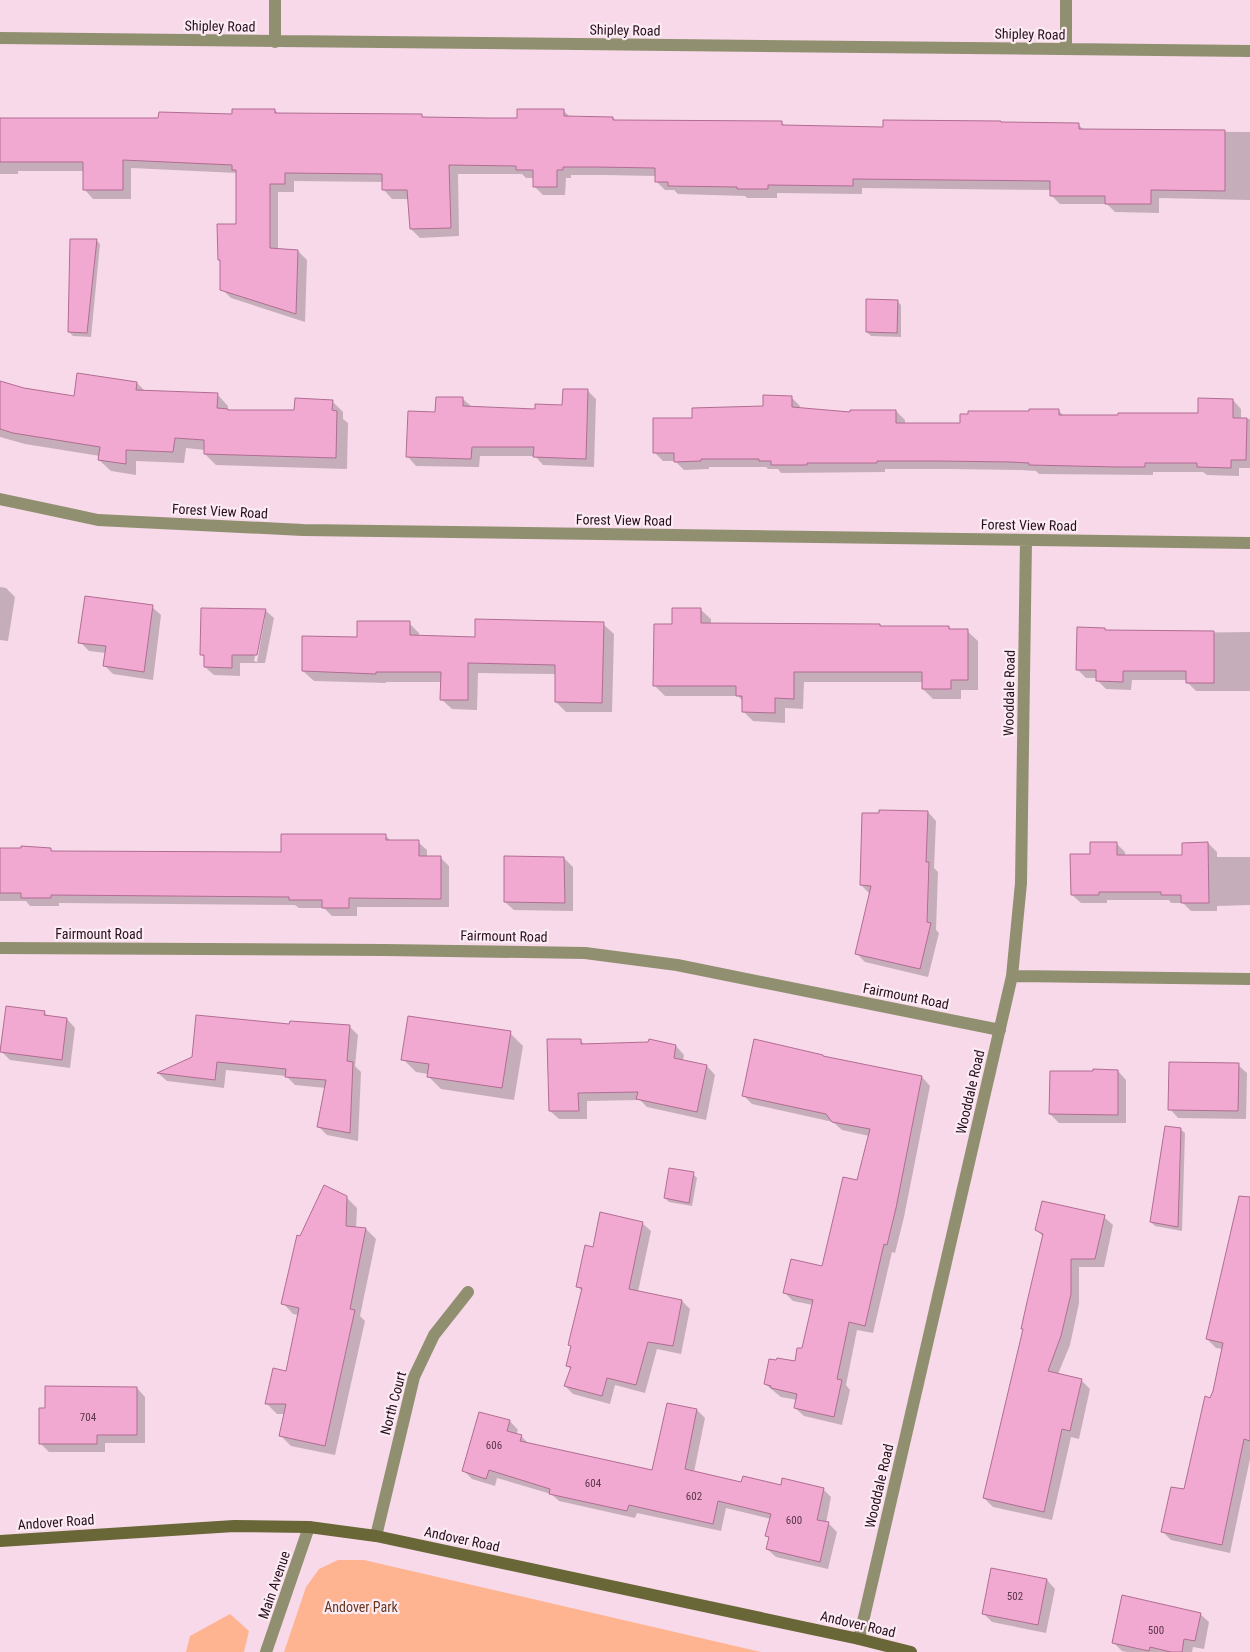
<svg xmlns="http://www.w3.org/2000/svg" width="1250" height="1652" font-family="'Roboto Condensed',sans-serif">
	<rect width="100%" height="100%" fill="#f8d9e9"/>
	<path fill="#feb491" d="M338,1560H364L761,1652H284L306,1587L319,1569Z
		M230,1614L249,1631L244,1652H186L190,1636Z"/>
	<path fill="#0003" fill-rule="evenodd" d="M275,110L279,115L421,116L424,118L518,119L563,110L571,118H613L616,121L781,122L785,126L884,129L1078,124L1085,131L1250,132V200L1159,198V213L1115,212L1107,204H1060L1051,195V190L862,188V194L777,193V198H747L745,196L678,194L674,190H665L656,181V176L605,175H571V178H566L565,195H543L534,186V178H526L522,174H458L459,236L420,238L411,229L408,199H392L384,190V182L294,181V192H278V250L298,251L307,260L305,322L231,298L222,289V262L219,259L237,226V173L131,168V199H93L85,190V171H18V174H0V119H160L233,115Z
		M96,240L100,244L91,337L73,336L69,332Z
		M897,301L901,305V337L871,336L867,332Z
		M0,382L24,390L75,397L137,383L145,391L217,394L228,406V410L295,411L332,401L343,412V419L348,423L347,469L216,465L205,454V450L186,448L184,463L136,461V475L111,471L99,460L100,456L25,444L0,437Z
		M587,390L596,399L594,467L543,465L535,456H480L479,467L416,466L408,457L436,413L463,399L472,407L537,410L563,406Z
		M791,397L800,406V409L851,414L896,411L905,420V425H961L1030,412L1058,410L1064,416L1199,415L1233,400L1241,409V419H1250V468H1239V476L1207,475L1203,472H1153V475L1039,474L1036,471L1021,470L948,469H885V472L781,473L778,469H768L766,467H709V469L684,470L675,461H663L654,452L694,419L764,407Z
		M0,587L6,588L15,597L8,641L0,640Z
		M152,607L161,615L153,680L113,674L105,666L106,653L89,651L80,642Z
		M700,609L711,619V625L949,627L952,631H967L978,641V690H961V699H933L923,689V682H804L803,709L785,708V723L753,721L743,711V701L738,696H665L655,686L674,625Z
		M265,610L274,618L265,663H240V676L214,675L205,667V658L201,654ZM263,617H265L257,662L254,661Z
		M409,623L419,633V637L476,638L603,624L614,634L612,712H566L556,702L557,674L478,673L477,710L452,709L441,699L442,682H386V683L314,681L303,671L358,638Z
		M1104,629L1107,632L1167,633L1250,632V691H1196L1187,682V680H1132L1131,690L1106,689L1097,680V678H1086L1078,670Z
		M928,812L936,821L934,868L938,872L936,930L939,933L928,977L865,962L856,953L870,894L861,885Z
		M385,835L392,842H418L427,850V857H440L449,866V907H357V916H332L324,908H299L295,905L59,903V906H30L26,901H0V849L51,850L53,852L282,853Z
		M1116,843L1125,852V856H1183L1208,843L1217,852V857H1250V905L1217,906V911H1191L1183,903H1171L1169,900H1107V903H1081L1072,895L1091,855Z
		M564,858L573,867V911L514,910L505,902Z
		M44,1012L48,1016L67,1019L75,1028L70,1068L10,1060L1,1051Z
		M290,1025L349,1026L358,1035L355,1066L361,1072L358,1141L327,1135L318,1126L326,1088L295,1085L286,1076L226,1070L224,1088L167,1081L159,1074L193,1058Z
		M510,1033L523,1046L514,1100L441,1089L428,1076V1074L416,1072L403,1059Z
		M580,1040L585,1045L676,1046L684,1055L683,1061L707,1066L715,1075L706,1120L647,1107L640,1100L587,1101V1119H559L550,1111Z
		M825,1058L922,1077L930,1086L904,1217L895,1253L892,1252L873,1333L857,1330L846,1385L850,1390L842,1425L804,1416L795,1408L797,1400L781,1397L765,1384L796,1363L803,1350L813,1305L793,1301L784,1292L823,1268L858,1182L869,1136L842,1130L833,1122L752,1104L743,1095Z
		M1238,1065L1247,1073L1246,1119L1178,1118L1170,1109Z
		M1118,1071L1126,1080V1123H1059L1050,1114Z
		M1180,1129L1185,1133L1182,1231L1155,1226L1151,1222Z
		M693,1174L697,1178L692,1206L669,1202L665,1198Z
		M346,1197L357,1208L356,1228L366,1229L376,1239L360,1316L365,1321L335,1455L291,1446L281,1436L286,1414H277L267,1404L287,1373L299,1315L293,1314L283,1303L300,1237Z
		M1104,1217L1113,1225L1104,1267H1079V1303L1070,1345L1058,1374L1081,1380L1090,1389L1079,1439L1071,1437L1052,1520L993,1507L984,1498L1024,1330L1044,1237L1036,1230Z
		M1250,1218V1459L1230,1553L1171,1540L1163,1532L1185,1491L1211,1399L1223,1349L1216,1348L1207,1339Z
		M642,1223L651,1231L638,1292L682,1301L690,1309L681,1354L657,1349L645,1393L615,1385L610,1404L573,1394L565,1386L571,1370L567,1365L572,1347L569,1344L582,1291L577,1286L593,1249Z
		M137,1388L145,1397V1443H105V1452H49L40,1443Z
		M697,1410L705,1418L694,1472L742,1483L823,1489L831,1497L826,1523L829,1524L837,1532L828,1569L776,1557L767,1549L770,1539L767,1536L771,1519L726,1508L721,1531L637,1513L635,1518L559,1501L551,1494L497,1478L495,1486L472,1479L464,1471L510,1421L518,1430L516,1435L521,1436L529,1444L653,1471Z
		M1047,1580L1055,1589L1046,1633L992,1622L983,1613Z
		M1200,1614L1209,1622L1204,1649L1193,1647L1192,1652H1127L1122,1651L1113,1642Z"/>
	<path fill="#f2a9d1" stroke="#b06d92" d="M232,109H275V113L422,114V117L487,118H517V109H564V116L613,117V120L782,121V125L883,127V120L1001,121V122L1079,123V129L1225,130V191L1151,190V204H1105V196H1050V181L853,179V186L768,185V189H737V187L668,186V182H655V168L596,167H563V170H557V187H533V170H516V166L449,165L451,228L410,229L407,190H382V174L285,173V184H270V248L298,250L296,314L220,290V260H218L217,224H236V170H232V165L123,160V190H83V162H0V118H158L159,112L232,114Z
		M70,239H97L87,333L68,332Z
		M866,299L898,300L897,333L866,332Z
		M77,373L137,382L136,390L218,393L217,408L228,409V410H294L295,398L333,400L332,410L337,411L336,458L204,454V440L175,438L173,452L126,450V464L98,460L100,447L13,433L0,429V381L24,388L74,396Z
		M563,389H588L586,459L533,457L534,447H472L471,459L406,457L408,411L435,412L436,397H463V406L535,409V404L562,405Z
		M763,395L792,396V407L850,412V410H896V423H960V414H968V411H1029V409H1059V415H1118V413H1198V398L1233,399V418H1247L1246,460H1231V468L1197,467V463H1145V467H1117L1029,465V463L1011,462L939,461H877V463H807V465H771V461H759V459H701V461L674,462V453H653V418H692V408L763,406Z
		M85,596L153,605L144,672L103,666L106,646L78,643Z
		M201,608L266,609L257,655H232V668L204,667V655H200Z
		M672,608H701V623L880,624V626H949V629H968V680H951V689H922V672H794V699L775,698V713L742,712V696H736V686H653L654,624H672Z
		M475,619L604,622L602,703L555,702V665L468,663V700H440L441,672H376V674L302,671V636L357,637V621H410V635L475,637Z
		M1077,627L1105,628V630L1214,631V683H1186V671H1123V682L1096,681V670H1076Z
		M879,810L928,811L926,862H929L927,922L931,923L920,969L855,954L871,886L860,885L862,813H879Z
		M281,834H386V840H419V856H441V899L349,898V908H322V900H289V897L51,895V898H21V893H0V848H21V846L51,848V851L281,852Z
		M1090,842H1117V855H1182V843L1208,842L1209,903H1181V895H1161V892H1099V895H1071L1070,854H1090Z
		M504,856L564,857L565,903L504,902Z
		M6,1006L45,1011L44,1015L67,1018L62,1060L0,1052Z
		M196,1015L289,1024L290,1021L350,1025L347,1061L353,1062L350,1133L317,1127L326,1080L285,1077L286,1069L217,1062L215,1080L157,1073L192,1057Z
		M408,1016L511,1031L502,1088L427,1077L429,1064L401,1060Z
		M547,1039H581V1044L648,1042L649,1039L676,1045L674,1058L707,1065L697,1112L636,1099L638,1092L578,1093L579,1111H549Z
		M754,1039L823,1055V1056L922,1076L896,1208L887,1245L884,1244L865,1326L849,1322L837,1379L842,1380L834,1417L794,1408L797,1394L771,1388V1386L764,1384L769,1359L776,1360L777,1358L795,1361L797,1348H802L813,1300L783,1293L791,1259L822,1266L843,1177L857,1180L870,1129L832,1122L826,1114L742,1096Z
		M1169,1062L1239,1063L1238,1111L1168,1110Z
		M1093,1069L1118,1070V1115L1049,1114L1050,1071H1093Z
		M1165,1126L1181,1128L1178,1227L1150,1222Z
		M669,1168L694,1172L689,1203L664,1198Z
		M324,1185L347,1196L346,1226L366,1228L350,1309L355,1310L325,1446L279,1436L286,1404H265L273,1368L286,1371L299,1308L281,1304L297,1235L300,1236Z
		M1239,1196L1250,1197V1441L1244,1439L1222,1545L1161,1532L1171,1487L1184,1489L1205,1396L1210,1398L1213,1391L1223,1343L1206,1339Z
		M1042,1201L1105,1215L1095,1259H1071V1294L1061,1336L1048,1371L1082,1379L1070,1431L1062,1429L1044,1512L983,1498L1023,1329H1021L1027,1302L1043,1234L1035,1230Z
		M600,1212L643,1222L629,1289L682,1300L673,1346L648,1342L636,1385L607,1378L602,1396L564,1386L571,1367L566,1366L571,1346L568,1345L582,1288L576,1287L585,1245L593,1247Z
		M45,1386L137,1387V1435H97V1444H39V1408H45Z
		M667,1403L697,1409L685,1469L741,1482L743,1476L781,1485L782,1478L824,1488L817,1520L829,1522L820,1562L766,1549L769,1537L765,1536L771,1514L718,1501L713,1524L629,1505L627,1511L549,1494L550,1489L489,1470L486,1479L462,1471L479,1412L510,1420L507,1431L522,1435L520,1441L652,1470Z
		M991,1568L1047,1579L1038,1625L982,1614Z
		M1122,1595L1201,1613L1195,1641L1184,1639L1182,1652H1171L1150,1647L1149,1651L1112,1643Z"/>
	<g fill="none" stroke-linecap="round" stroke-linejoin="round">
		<path stroke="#908f70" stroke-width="12" d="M0,38L1250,51
			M275,42V0
			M1066,49V0
			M0,499L98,520L303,530L1250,543
			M0,948L385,950L585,953L677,965L1000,1030
			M1012,976L1250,979
			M376,1536L414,1377L434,1335L468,1292
			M859,1639L1012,976L1021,883L1026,540
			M266,1652L309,1527"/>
		<path stroke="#696738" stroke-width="12" d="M0,1541L234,1526L309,1527L376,1536L859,1639L911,1652"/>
	</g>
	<g text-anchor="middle" stroke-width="4.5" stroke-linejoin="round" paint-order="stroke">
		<g font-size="11" fill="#5a364b">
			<text x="88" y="1421">704</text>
			<text x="494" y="1449">606</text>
			<text x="593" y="1487">604</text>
			<text x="694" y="1500">602</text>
			<text x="794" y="1524">600</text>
			<text x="1015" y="1600">502</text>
			<text x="1156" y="1634">500</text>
		</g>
		<g font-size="14" fill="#280f1e" stroke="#fbebf3">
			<text transform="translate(220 26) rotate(1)" y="5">Shipley Road</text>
			<text transform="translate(625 30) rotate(1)" y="5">Shipley Road</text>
			<text transform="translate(1030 34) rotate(1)" y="5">Shipley Road</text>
			<text transform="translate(220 511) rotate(3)" y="5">Forest View Road</text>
			<text transform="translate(624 520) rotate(1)" y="5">Forest View Road</text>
			<text transform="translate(1029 525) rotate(1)" y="5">Forest View Road</text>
			<text transform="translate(1009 693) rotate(-89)" y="5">Wooddale Road</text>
			<text x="99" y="939">Fairmount Road</text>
			<text transform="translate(504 936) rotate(1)" y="5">Fairmount Road</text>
			<text transform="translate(906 996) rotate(11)" y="5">Fairmount Road</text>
			<text transform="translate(970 1092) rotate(-77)" y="5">Wooddale Road</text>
			<text transform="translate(393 1403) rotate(-75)" y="5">North Court</text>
			<text transform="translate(879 1486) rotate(-77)" y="5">Wooddale Road</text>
			<text transform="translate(56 1522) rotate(-4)" y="5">Andover Road</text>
			<text transform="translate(462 1539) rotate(12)" y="5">Andover Road</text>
			<text transform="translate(274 1585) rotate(-71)" y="5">Main Avenue</text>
			<text transform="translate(858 1624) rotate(13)" y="5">Andover Road</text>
		</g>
		<g font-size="14" fill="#68371f" stroke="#fbebf3">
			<text x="361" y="1612">Andover Park</text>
		</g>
	</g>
</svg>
